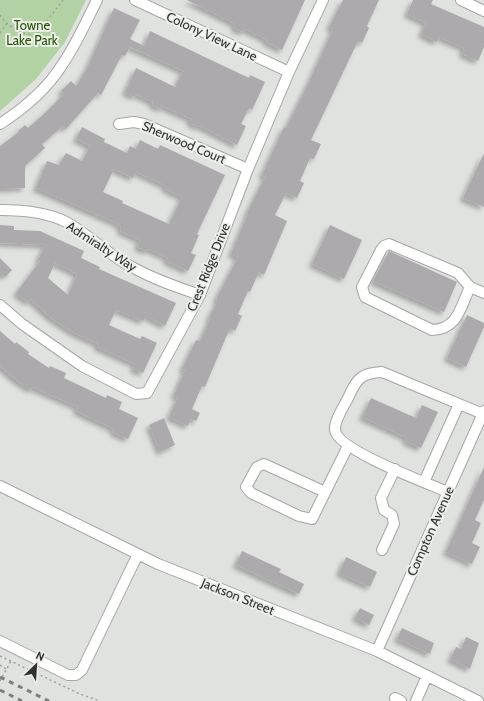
<svg xmlns="http://www.w3.org/2000/svg" width="484" height="701" font-family="Cabin,sans-serif">
	<defs>
		<filter id="shadow"><feDropShadow dx="-3.5" dy="3.5" stdDeviation="2" flood-color="#0004"/></filter>
	</defs>
	<rect width="100%" height="100%" fill="#e0e2df"/>
	<path fill="#b2d2a3" d="M0,0H86L65,42L36,79L0,111Z"/>
	<path fill="#acaaad" fill-rule="evenodd" filter="url(#shadow)" d="M187,0H305L282,50L266,42L267,40L245,29L243,32L234,28L235,24Z
		M343,0H379L367,26L369,28L362,43L358,41L311,140L321,144L314,159L310,158L300,181L304,183L297,198L286,193L275,215L287,221L264,275L259,272L250,292L248,291L238,314L242,316L235,331L230,328L205,387L202,386L192,409L200,413L196,421L191,419L188,426L169,417L178,397L174,395L185,370L182,369L196,340L200,341L210,319L209,318L218,300L216,299L238,257L231,254L248,213H247L265,177L262,175L284,127L286,128L309,82L333,29L329,27Z
		M413,0H433L431,4L484,27V47L478,61L462,54L464,48L439,37L437,42L421,34L426,23L407,14Z
		M114,8L140,20L130,39L144,46L150,31L249,78L250,75L265,82L252,110L249,108L241,124L246,126L237,145L200,126L199,127L190,123L191,119L162,106L161,109L152,105L153,102L135,94L134,97L125,92L136,68L175,87L183,71L130,47L125,56L122,55L101,95L98,93L66,129L63,126L42,144L45,148L25,166V188L0,189V146L19,132L18,131L25,125L28,128L45,113L64,94L61,91L71,81L76,86L87,68Z
		M82,127L105,139L104,142L127,153L130,146L136,149L140,140L158,149L160,145L225,175L197,234L199,235L191,253L196,255L188,271L166,261L168,258L148,249L147,251L137,247L140,240L120,231L121,227L116,223L36,188L47,161L59,165L66,153L82,161L90,146L76,139ZM114,169L133,178L136,172L166,186L165,189L182,197L169,224L122,203L123,201L103,192Z
		M484,153V207L463,198Z
		M0,225L14,226V230L40,231L84,251L81,258L100,267L99,269L176,303L165,326L146,316L143,321L116,310L109,325L140,339L142,336L157,343L143,373L133,369L135,364L97,347L98,344L74,333L51,318L30,299L28,302L16,293L40,261L38,260L45,245L0,243ZM55,263L77,274L68,295L48,278Z
		M330,225L362,240L344,279L312,264Z
		M389,251L457,282L444,312L373,281Z
		M0,258L12,270L5,277L0,272Z
		M467,315L484,323V327L466,367L447,358Z
		M0,331L15,344L16,342L29,352L28,354L49,368L50,366L66,373L64,378L106,398L107,395L122,402L119,409L138,418L128,439L112,432L114,429L76,411L78,407L32,387L31,390L16,380L0,366Z
		M371,398L416,418L422,405L438,412L421,448L405,441L407,438L362,417Z
		M164,418L175,445L160,452L149,425Z
		M484,467V500L475,520L481,523L472,543L480,547L472,564L446,552Z
		M242,551L281,569L279,572L304,584L299,594L236,565Z
		M346,557L377,572L370,587L339,573Z
		M360,608L374,615L369,625L355,618Z
		M402,628L434,643L430,654L397,639Z
		M466,637L479,643L470,669L450,659L456,647L461,649Z"/>
	<g fill="none" stroke-linecap="round" stroke-linejoin="round">
		<g stroke="#a4a6a3" stroke-width="12">
			<path id="minor" d="M135,0L289,72
				M461,0L484,11
				M0,124C23,109 47,89 62,65C76,45 86,22 97,0
				M119,124L134,122L144,124L248,169
				M0,210C21,210 47,212 66,222C90,235 108,255 132,267C153,279 177,287 200,295
				M470,287C460,308 458,329 432,330L365,297L362,287L381,250L384,246L389,244L458,273L470,287L484,293
				M0,305L22,324L82,366L136,394L147,393L200,295L248,169L289,72L323,0
				M424,482L459,404
				M0,486L158,564L377,651L478,701
				M325,492L264,464L257,467L246,487L251,493L299,516L312,519L348,446
				M448,492C429,484 337,450 335,430C334,420 345,405 349,396C357,378 362,373 382,372L483,414
				M382,550L394,524L392,515L384,510L381,498L395,469
				M0,641L68,675H76L82,670L138,554
				M377,651L484,411
				M395,698L401,701
				M416,701L427,676"/>
		</g>
		<path stroke="#9fa09e" stroke-width="1.5" stroke-dasharray="2 3" stroke-linecap="butt" d="M0,15C6,26 24,37 37,34L63,0
			M0,33L7,23
			M0,656L80,694L100,701
			M0,665L6,669
			M0,681L11,661"/>
		<use href="#minor" stroke="#fff" stroke-width="10"/>
		<path stroke="#7f807e" stroke-width="3" stroke-dasharray="5 5" stroke-linecap="butt" d="M0,677L49,701
			M0,690L22,701"/>
	</g>
	<g text-anchor="middle" stroke-width="4" stroke-linejoin="round" paint-order="stroke">
		<g font-size="13" fill="#275500" stroke="#edefec">
			<text x="32" y="30">Towne<tspan x="32" dy="15">Lake Park</tspan></text>
		</g>
		<g font-size="13" fill="#313130" stroke="#edefec">
			<text transform="translate(212 36) rotate(25)" y="5">Colony View Lane</text>
			<text transform="translate(184 142) rotate(23)" y="5">Sherwood Court</text>
			<text transform="translate(102 246) rotate(33)" y="5">Admiralty Way</text>
			<text transform="translate(208 267) rotate(-68)" y="5">Crest Ridge Drive</text>
			<text transform="translate(430 531) rotate(-66)" y="5">Compton Avenue</text>
			<text transform="translate(238 596) rotate(22)" y="5">Jackson Street</text>
		</g>
	</g>
	<g transform="translate(36 665) rotate(25)" stroke="#edefec" stroke-width="3" paint-order="stroke">
	<path d="M0-3L7 15L0 10L-7 15Z" fill="#313130"/>
	<text y="-6" font-size="11" font-weight="bold" text-anchor="middle" fill="#313130">N</text>
	</g>
</svg>
